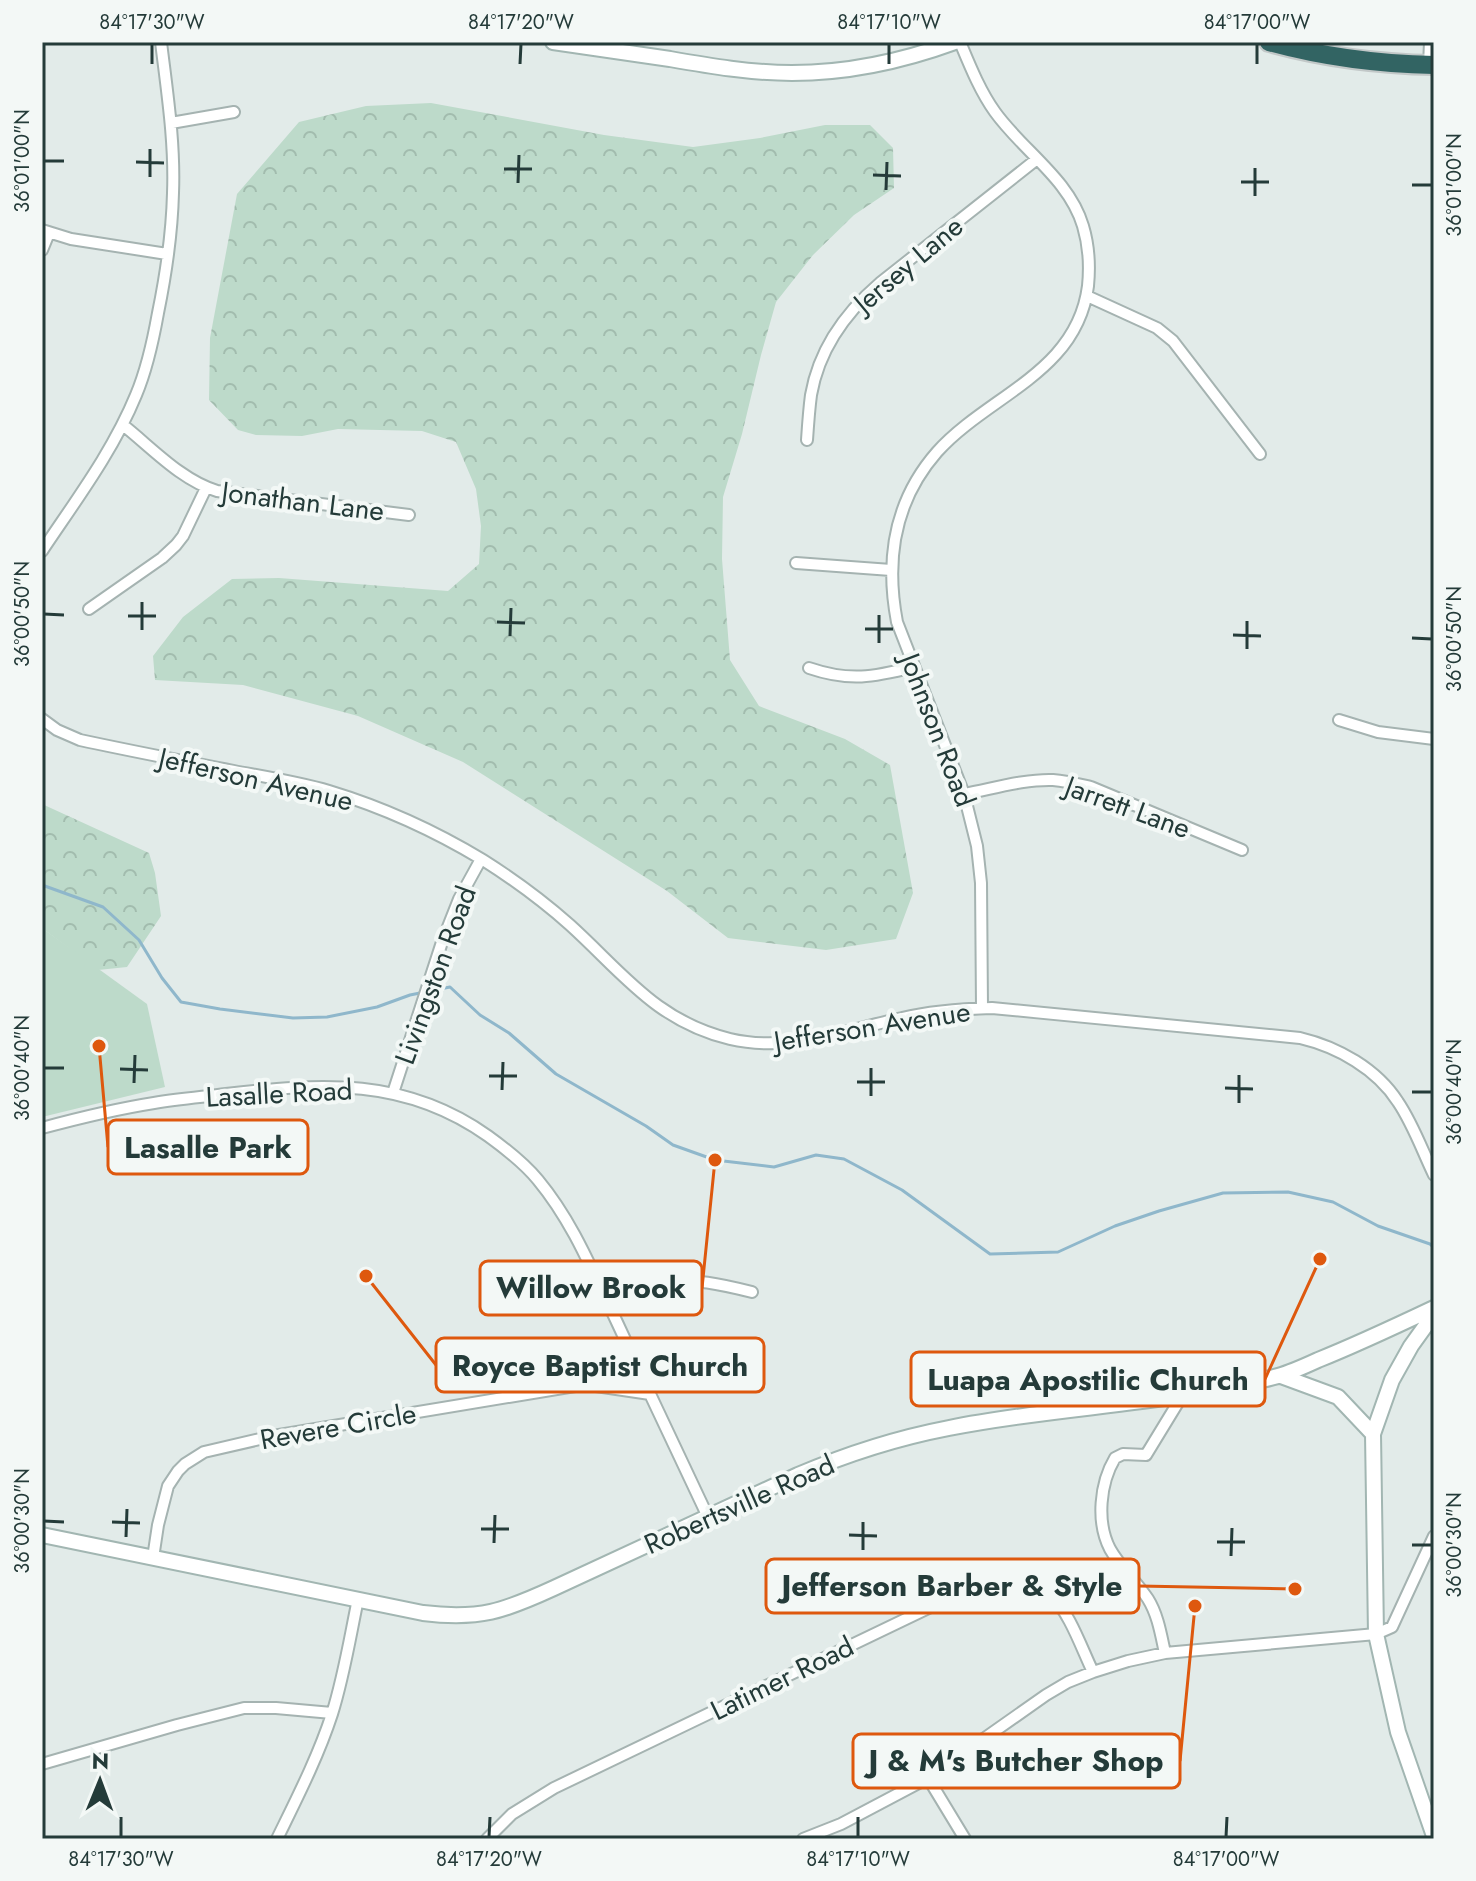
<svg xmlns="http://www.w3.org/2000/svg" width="1476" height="1881" font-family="Jost,sans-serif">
	<defs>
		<pattern id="forest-crowns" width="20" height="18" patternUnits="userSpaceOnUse" patternTransform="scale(2)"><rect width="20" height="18" fill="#bddaca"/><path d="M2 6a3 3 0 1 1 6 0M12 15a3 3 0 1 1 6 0" fill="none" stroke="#a2bcae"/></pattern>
	</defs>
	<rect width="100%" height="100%" fill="#e2ebe9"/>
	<path fill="url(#forest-crowns)" d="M431,103L604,135L693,147L760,138L825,125H870L893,148L894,188L854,215L813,255L776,302L761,355L742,434L723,497L722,559L730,660L759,706L845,739L890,765L913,893L896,939L826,950L728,938L667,891L463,762L358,716L243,685L155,680L153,656L183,617L232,579L279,578L448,591L479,564L481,526L476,489L456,442L422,431L338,429L302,436L256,435L238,430L209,400L210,338L237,194L299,122L366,106Z
		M42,804L149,853L155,873L161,916L127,967L98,970L42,928Z"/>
	<path fill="#bddaca" d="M42,928L147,1004L165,1087L42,1117Z"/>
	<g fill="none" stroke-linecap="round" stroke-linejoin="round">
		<path stroke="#8fb7cb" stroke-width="3" d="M42,885L103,907L139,940L162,978L181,1002L220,1009L293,1018L327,1017L377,1007L410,995L450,987L480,1015L509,1033L556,1074L646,1126L673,1145L715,1160L774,1167L816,1155L844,1159L902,1190L990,1254L1058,1252L1115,1226L1159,1211L1223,1193L1288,1192L1333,1202L1378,1226L1430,1244L1434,1248"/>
		<g stroke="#a5b3b1" stroke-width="14">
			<path id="street" d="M960,42C970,66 980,91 995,112C1023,151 1069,179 1083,226C1089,246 1090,266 1088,286C1077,373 988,395 937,452C894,501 885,559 897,622L964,794L977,846L981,883L982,1008
				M1429,65L1430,42
				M171,123L234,112
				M42,230L71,239L167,254
				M42,250L49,233
				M1087,296L1157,328L1173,341L1260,454
				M123,425C152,448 181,480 217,491L409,515
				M807,440C808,425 809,410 811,395C819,349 845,313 880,283L1037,159
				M42,551C76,500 113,451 136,395C147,369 153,341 158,313C166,274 172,233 173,193C175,142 167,92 161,42
				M796,563L891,570
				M89,609L162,558L176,545L183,536L206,488
				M809,668C850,682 873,677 914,667
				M42,719L57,730L80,740C131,751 183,761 234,771C266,777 298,782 329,791C382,807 435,831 483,860C513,879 543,901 570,925C623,973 656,1021 730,1039C789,1053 845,1030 902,1018C931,1011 962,1009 992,1008L1300,1038C1338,1047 1377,1069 1398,1102C1413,1124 1422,1150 1434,1175
				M1339,720L1378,732L1434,739
				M964,794C992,789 1024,779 1053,780C1066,781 1078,784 1091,787L1242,850
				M393,1093L442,942L459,899L481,859
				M42,1128C79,1118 116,1109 154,1103C178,1099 202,1097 226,1094C322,1083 405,1077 488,1136C506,1149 524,1163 538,1180C567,1215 585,1254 604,1295C620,1328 635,1361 650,1394
				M607,1300C625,1294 643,1287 662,1283C691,1277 724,1285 752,1292
				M153,1558L158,1525L168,1486L178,1471L185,1464L204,1452L273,1436L575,1386H596L650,1394L708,1517
				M1165,1653C1161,1635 1158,1615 1148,1599C1137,1582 1120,1567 1110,1549C1096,1522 1100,1483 1115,1458L1123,1454L1146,1455L1182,1396
				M42,1764L177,1725L244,1708H276L332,1713
				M928,1778L965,1839
				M277,1839C297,1798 318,1757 332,1714C344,1676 350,1637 358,1599
				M487,1839L512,1814L554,1788L989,1579C1056,1566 1070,1623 1093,1672
				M803,1839L841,1824L928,1778L1046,1695L1068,1682L1093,1672L1128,1661L1165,1653L1376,1634L1392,1627L1434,1536"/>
		</g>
		<g stroke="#a2b6b2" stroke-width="18">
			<path id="secondary" d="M553,42C592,48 631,53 670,59C710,66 751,73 792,73C848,73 903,61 955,42
				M1434,1314L1411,1346L1392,1380L1373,1434L1376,1634L1398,1732L1434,1836
				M1281,1376L1338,1397L1373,1434
				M42,1535L423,1613C480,1620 504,1611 554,1588L798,1475C847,1454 897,1438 949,1428C1058,1406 1171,1405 1278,1376C1292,1372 1305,1366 1318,1360C1358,1344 1396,1326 1434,1308"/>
		</g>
		<g stroke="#c2c8c8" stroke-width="22">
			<path id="highway" d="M1269,42C1323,57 1378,64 1434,65"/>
		</g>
		<use href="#street" stroke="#fff" stroke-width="10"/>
		<use href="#secondary" stroke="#fff" stroke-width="14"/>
		<use href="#highway" stroke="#326463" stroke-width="18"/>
	</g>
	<path fill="none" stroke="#243b39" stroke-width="3" d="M152,64V44M520,64L521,44M889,64V44M1257,64V44M44,161H64M136,162L164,163M504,169H532M873,175L901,176M150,177V149M1241,182H1269M518,183L519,155M1412,185H1432M886,190L887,162M1255,196V168M44,614L64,615M128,616H156M497,622L525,623M865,629H893M142,630V602M1233,635L1261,636M510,636L511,608M1412,638L1432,639M879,643V615M1247,649V621M44,1068H64M120,1069L148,1070M489,1076H517M857,1082H885M134,1083L135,1055M1225,1088L1253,1089M502,1090L503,1062M1412,1092H1432M871,1096V1068M1239,1103V1075M44,1521L64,1522M112,1522L140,1523M481,1529H509M849,1535L877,1536M126,1537L127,1509M1217,1542H1245M494,1543L495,1515M1412,1545H1432M863,1550V1522M1231,1556L1232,1528M121,1837V1817M489,1837L490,1817M858,1837V1817M1226,1837L1227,1817"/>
	<g text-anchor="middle" stroke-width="8" stroke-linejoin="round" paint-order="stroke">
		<g font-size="28" fill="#243b39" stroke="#f3f8f6">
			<text transform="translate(908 264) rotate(-40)" y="10">Jersey Lane</text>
			<text transform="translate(303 501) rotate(7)" y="10">Jonathan Lane</text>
			<text transform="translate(938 730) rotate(69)" y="10">Johnson Road</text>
			<text transform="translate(256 779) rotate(13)" y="10">Jefferson Avenue</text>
			<text transform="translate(1128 807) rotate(20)" y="10">Jarrett Lane</text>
			<text transform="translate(435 975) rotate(-70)" y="10">Livingston Road</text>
			<text transform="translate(872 1026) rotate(-9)" y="10">Jefferson Avenue</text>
			<text transform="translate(279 1093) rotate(-3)" y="10">Lasalle Road</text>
			<text transform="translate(338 1426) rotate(-10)" y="10">Revere Circle</text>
			<text transform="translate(739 1504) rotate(-24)" y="10">Robertsville Road</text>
			<text transform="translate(782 1678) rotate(-26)" y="10">Latimer Road</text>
		</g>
	</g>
	<path fill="none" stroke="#de580e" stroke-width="3" d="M99 1046L108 1147M715 1160L702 1288M366 1276L436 1365M1320 1259L1265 1379M1295 1589L1139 1586M1195 1606L1180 1761"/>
	<g fill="#de580e" stroke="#f3f8f6" stroke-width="3">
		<circle cx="99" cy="1046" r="8"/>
		<circle cx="715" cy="1160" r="8"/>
		<circle cx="366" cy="1276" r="8"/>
		<circle cx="1320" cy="1259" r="8"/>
		<circle cx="1295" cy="1589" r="8"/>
		<circle cx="1195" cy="1606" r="8"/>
	</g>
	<g fill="#f3f8f6" stroke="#de580e" stroke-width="3">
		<rect x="108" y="1120" width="200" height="54" rx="8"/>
		<rect x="480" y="1261" width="222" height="54" rx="8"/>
		<rect x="436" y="1338" width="328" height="54" rx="8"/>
		<rect x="911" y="1352" width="354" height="54" rx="8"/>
		<rect x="766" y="1559" width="373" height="54" rx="8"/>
		<rect x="853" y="1734" width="327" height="54" rx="8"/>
	</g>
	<g font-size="30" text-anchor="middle" font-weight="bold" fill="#243b39">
		<text x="208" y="1158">Lasalle Park</text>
		<text x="591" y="1298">Willow Brook</text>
		<text x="600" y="1376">Royce Baptist Church</text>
		<text x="1088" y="1390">Luapa Apostilic Church</text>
		<text x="952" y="1596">Jefferson Barber &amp; Style</text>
		<text x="1016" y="1771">J &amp; M's Butcher Shop</text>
	</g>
	<rect width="1476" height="1881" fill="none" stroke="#f3f8f6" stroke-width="88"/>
	<g transform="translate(100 1781) rotate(1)" stroke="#f3f8f6" stroke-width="6" paint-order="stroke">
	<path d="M0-6L14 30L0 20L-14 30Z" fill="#243b39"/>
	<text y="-12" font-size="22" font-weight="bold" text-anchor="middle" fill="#243b39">N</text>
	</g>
	<rect x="44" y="44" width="1388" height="1793" fill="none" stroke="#243b39" stroke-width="3"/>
	<g font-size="20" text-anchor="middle" fill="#243b39">
		<text x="152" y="29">84°17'30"W</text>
		<text x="521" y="29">84°17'20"W</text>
		<text x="889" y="29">84°17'10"W</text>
		<text x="1257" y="29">84°17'00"W</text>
		<text transform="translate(22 161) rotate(-90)" y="7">36°01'00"N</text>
		<text transform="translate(1454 185) rotate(-90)" y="7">36°01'00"N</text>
		<text transform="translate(22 614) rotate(-90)" y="7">36°00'50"N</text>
		<text transform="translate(1454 639) rotate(-90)" y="7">36°00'50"N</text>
		<text transform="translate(22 1068) rotate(-90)" y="7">36°00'40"N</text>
		<text transform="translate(1454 1092) rotate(-90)" y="7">36°00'40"N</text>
		<text transform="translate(22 1521) rotate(-90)" y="7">36°00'30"N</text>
		<text transform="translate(1454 1545) rotate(-90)" y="7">36°00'30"N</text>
		<text x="121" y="1866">84°17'30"W</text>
		<text x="489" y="1866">84°17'20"W</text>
		<text x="858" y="1866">84°17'10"W</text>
		<text x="1226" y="1866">84°17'00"W</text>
	</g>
</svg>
